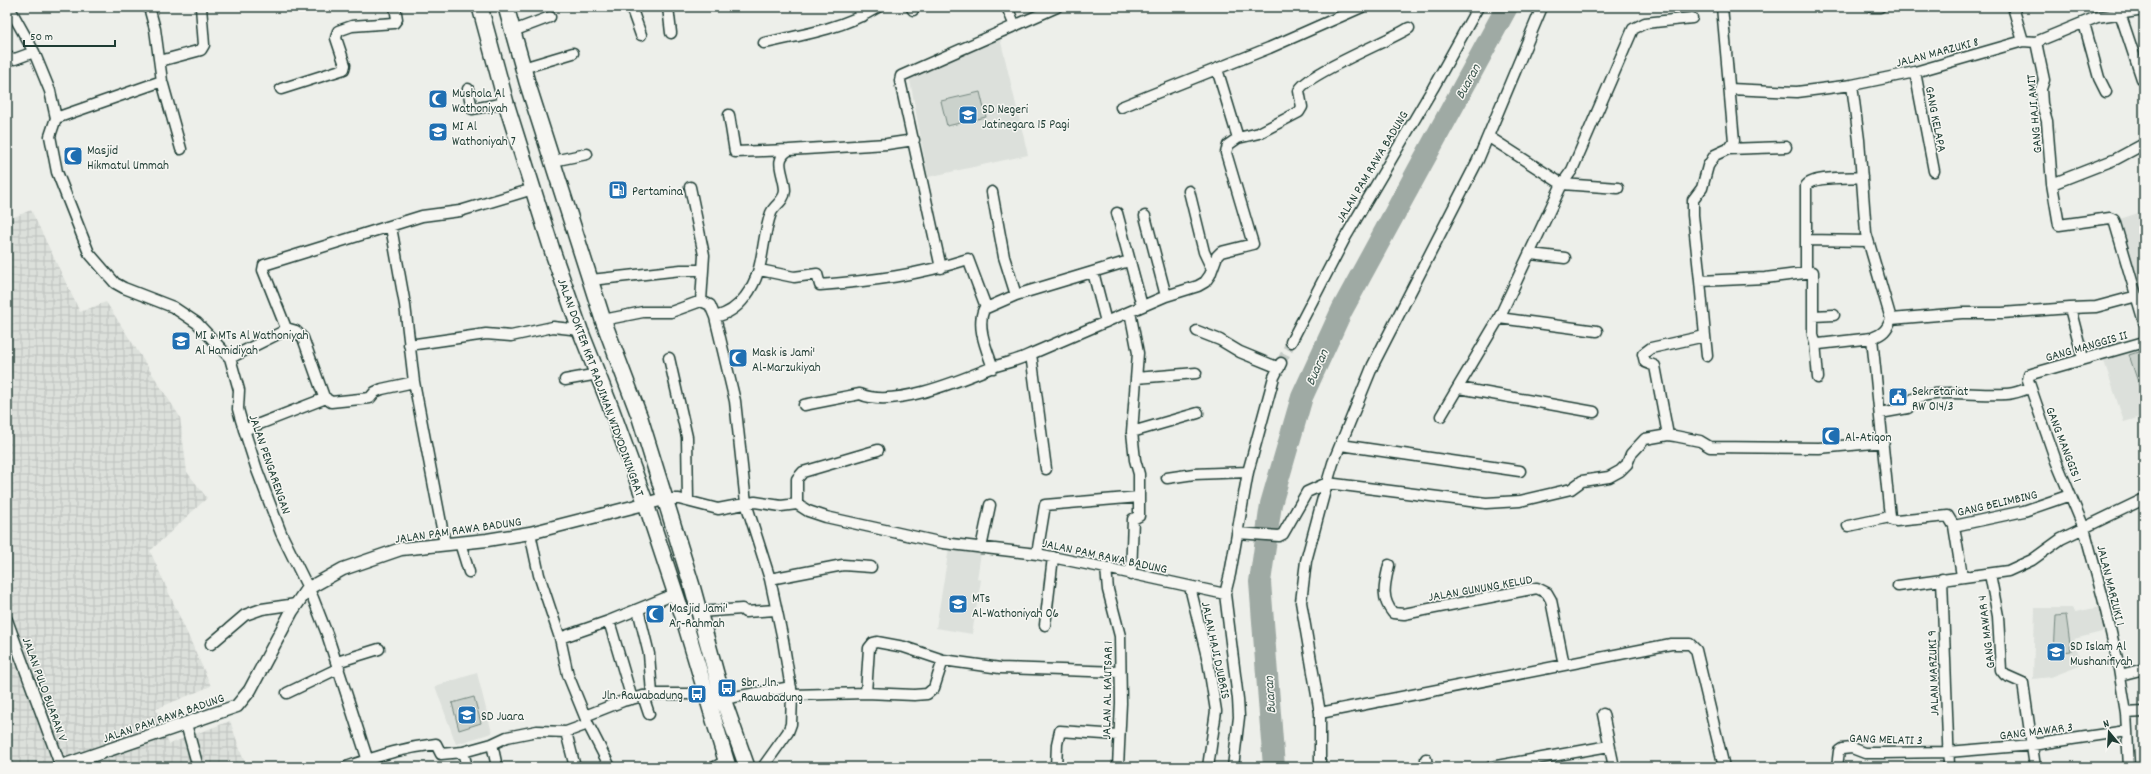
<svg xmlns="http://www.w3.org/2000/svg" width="2151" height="774" font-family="Dekko,sans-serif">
	<defs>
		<pattern id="industrial-grid" width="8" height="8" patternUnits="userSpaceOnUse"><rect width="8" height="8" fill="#dce0db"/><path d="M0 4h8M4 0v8" fill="none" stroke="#bcc1bd"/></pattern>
	</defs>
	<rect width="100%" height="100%" fill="#edefea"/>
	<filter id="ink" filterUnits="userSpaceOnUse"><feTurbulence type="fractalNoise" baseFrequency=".025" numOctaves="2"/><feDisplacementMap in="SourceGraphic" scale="8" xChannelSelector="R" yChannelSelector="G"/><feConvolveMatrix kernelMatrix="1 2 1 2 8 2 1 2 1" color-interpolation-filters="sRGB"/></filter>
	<g filter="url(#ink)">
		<path fill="#dce0db" d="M1000,38L1028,155L928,177L909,75Z
			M2144,211V300L2117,220Z
			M2144,344V416L2124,422L2102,355Z
			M949,548L981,553L977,579L981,580L972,634L936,628Z
			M2100,607L2106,631L2074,639L2082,665L2051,677L2033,679L2035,608H2073L2075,612Z
			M477,673L492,733L456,744L435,686Z"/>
		<path fill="url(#industrial-grid)" d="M31,210L80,312L106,302L180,417L187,472L207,498L150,551L211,686L156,709L169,744L230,721L246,767H7V220Z"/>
		<path fill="#cbd2cc" stroke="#758880" d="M980,92L986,117L947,126L941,101Z
			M2144,350V394H2142L2129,355Z
			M2066,615L2071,651L2054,653L2056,616Z
			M474,697L481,723L459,730L452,703Z"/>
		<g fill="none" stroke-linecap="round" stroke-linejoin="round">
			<path stroke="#9faaa4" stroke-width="22" d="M1274,767L1260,582L1271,504L1302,397L1342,310L1507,7"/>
			<path stroke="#c4cbc6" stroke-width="10" stroke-dasharray="10 5" stroke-linecap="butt" d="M1281,363L1291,342"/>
			<g stroke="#1f3d34" stroke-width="13">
				<path id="minor" d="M9,7L34,52L50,91L56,118L50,136L57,172L89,253L115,283L124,288L173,307L197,323L230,358L239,390L238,409L241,420L257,470L281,533L313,598L327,634L370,767
					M149,7L155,29L162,81L181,149
					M631,7L641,35
					M668,7L671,33
					M858,7L863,16
					M911,7L913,10
					M1007,7L1015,26
					M1722,7L1734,141L1728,149L1715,155L1708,166L1702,188L1693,200V215L1700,281L1765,278L1813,272V335L1815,342L1819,344L1872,338L1890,517L1892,520L1896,521L1948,516L1954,526L1962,576
					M1871,7H1880
					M2013,7L2023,41
					M2120,13L2142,79
					M2084,23L2099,78L2106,92
					M513,31L550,17
					M2036,42L2044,80L2041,89L2042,104L2047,121L2052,184L2059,225L2110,218L2114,220L2144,322
					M764,43C803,35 844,28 878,7
					M7,57L15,59L34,52
					M160,61L201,50L204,45L201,7
					M523,68L573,53
					M1217,69L1238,138
					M1915,72L1934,171
					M1852,85L1859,140L1866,233L1891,319C1887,330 1883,334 1872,338
					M281,89L344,69L345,65L336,38L338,31L352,26L394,23L397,19L395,7
					M468,89L472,109L506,103
					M1730,89L1797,92L1852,85L1915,72L2023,41L2036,42L2097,17L2144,10
					M1121,107L1269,48L1362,7
					M729,115L735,152L789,150
					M56,118L162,81
					M1489,137L1562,184L1618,188
					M1728,149L1786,147
					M553,161L587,154
					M2052,184L2116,159L2144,144
					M690,187L704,255L701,301
					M1189,191L1204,252L1212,269
					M992,192L1004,257L1016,295
					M1117,213L1142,306
					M1145,216L1166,296
					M391,227L405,305L414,382L445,544
					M1806,240L1868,241
					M1531,254L1565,258
					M941,268L900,81L901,76L1057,7
					M760,270L794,277L817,274L820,285C872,281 919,275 968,259L986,307
					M1093,272L1106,322
					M1806,272V186C1811,176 1850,178 1862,177
					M591,280L681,270H702
					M2070,308L2096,307L2137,296
					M1130,312L1138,353L1132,432L1135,460L1139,474V516L1133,519L1131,575
					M1813,316L1834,315
					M715,317L735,401L746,503L770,579L783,640L792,695L791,724L788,732L763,767
					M1499,318L1597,331
					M1891,319L1962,313H2002L2070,308L2083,358
					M603,320L643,312H671L701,301L710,305L715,317C728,314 737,308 745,297C766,270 760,243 771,213C774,205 784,202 785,191C785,174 772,160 789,150L887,144L914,140
					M286,328L296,331L303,338L324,397L331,402L370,398L375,392L382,389L414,382
					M1197,331L1220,340L1240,352L1279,368
					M1705,336L1707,356
					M1291,342L1345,238L1433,88L1478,7
					M1815,342L1818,378
					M409,345L486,334L511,336L553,327L580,330
					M230,358L282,332L286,328L263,270L264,265L422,216L460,211L533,189
					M669,358L687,437L688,501
					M993,368C987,350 976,327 984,309L1016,295L1129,261
					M1136,378L1196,373
					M565,380L598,374
					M1459,388L1594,412
					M804,405L860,394C893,409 961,380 993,367C1006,363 1019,360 1031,354
					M1880,413L1908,408L1913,399C1942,388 1975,396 2006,394C2014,394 2022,390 2030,388
					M1441,416L1499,318L1562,184L1572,170L1633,29L1645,23L1692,18
					M244,430L326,398
					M1132,432L1198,413
					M1668,435L1655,366L1645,362L1643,354L1651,348L1705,336L1700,281
					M1341,445L1520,471
					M1046,469L1031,354L1166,296L1198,286L1205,282L1210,275L1217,256L1221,252L1253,244L1226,153L1228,145L1238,138L1259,133L1299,112L1302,107L1299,91C1303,75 1391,40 1409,28
					M1167,478L1194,474L1248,472
					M664,499H679L718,509L755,502L781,506L797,504L808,511L826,517L943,543L1037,554L1106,568L1225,594
					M797,504V479L803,472L878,450
					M1848,526L1890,517
					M1954,526L2024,511L2070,495
					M1237,533L1279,536L1283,534L1307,492L1327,483L1486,503L1520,501L1571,489L1582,481L1609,477L1620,471L1627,464L1631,454L1645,439L1668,435L1675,436L1700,441L1710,447L1819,448L1884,442
					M460,543L469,572
					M981,548L990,505
					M1037,554L1045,505L1139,497
					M1389,565C1385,583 1380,598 1393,613L1404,614L1537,588L1547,593L1551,600L1564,665
					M1106,568L1108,590L1120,636L1121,703L1118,767
					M1990,574L1998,616L2001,670L2005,675L2023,683L2035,767
					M770,579L843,565L871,567
					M1942,579L1949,767
					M1898,586L2008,571L2032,560L2061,539L2144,499
					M1190,587L1208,661L1216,711L1208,767
					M638,609L649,654L652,694
					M699,612L742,609L745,612L776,610
					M7,620L61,767
					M609,621L632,699
					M1045,625L1053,557
					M560,638L609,621L675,594
					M211,644L245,615L262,609L296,604
					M337,662L379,649
					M2120,675L2144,669
					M287,693L339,668
					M866,693L869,648L873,643L877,642L904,647L943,660L1000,668L1119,672
					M792,695L866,693L914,695L927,694L934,688L943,660
					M643,696L649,714
					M723,699L791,687
					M1320,713L1671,644H1690L1696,650L1724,767
					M2126,713L2144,712
					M1603,714L1614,767
					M585,716L623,701L652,694H693L706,696
					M186,724L198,767
					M588,724L610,767
					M566,732L575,767
					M492,744L497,767
					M463,752L467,767
					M1426,759L1427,767
					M346,767C379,756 401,748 436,744L441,754L463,752L492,744L507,737L537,731L566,732L588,724L568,675L560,638L539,575L530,533
					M715,767L726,761
					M1056,767L1057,744L1060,731L1118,735
					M1233,767L1239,717L1238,699L1225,594L1230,574L1248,472L1274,377L1281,363
					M1320,767V713L1301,602L1306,561L1327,483L1333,463L1373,365L1478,160L1542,7
					M1491,767L1609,746
					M1837,767L1839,751L1842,749L1852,748L1865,753H1882L1948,752L2032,745L2126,731
					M2129,767L2126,713L2118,663L2103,598L2084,528L2056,461L2028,380L2029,375L2035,373L2144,342"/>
			</g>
			<g stroke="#1f3d34" stroke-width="15">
				<path id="tertiary" d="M59,767L237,706L250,690L292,611L307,589L343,569L401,549L487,540L530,533L664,499"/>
			</g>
			<g stroke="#1f3d34" stroke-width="18">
				<path id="primary" d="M480,7L506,103L553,253L580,330L611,408L646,504L682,613L728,767
					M506,7L527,82L603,320L640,418L692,586L723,699L747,767"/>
			</g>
			<use href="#minor" stroke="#f6f6f2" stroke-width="10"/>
			<use href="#tertiary" stroke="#f6f6f2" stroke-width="12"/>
			<use href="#primary" stroke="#f6f6f2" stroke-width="15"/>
		</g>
	</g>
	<defs>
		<g id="mosque-square" transform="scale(1)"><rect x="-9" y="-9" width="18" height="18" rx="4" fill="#1f6fb2" stroke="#f6f6f2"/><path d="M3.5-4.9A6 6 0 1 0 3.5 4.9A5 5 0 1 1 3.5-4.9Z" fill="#fff"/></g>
		<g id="school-square" transform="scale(1)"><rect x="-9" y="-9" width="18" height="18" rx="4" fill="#1f6fb2" stroke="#f6f6f2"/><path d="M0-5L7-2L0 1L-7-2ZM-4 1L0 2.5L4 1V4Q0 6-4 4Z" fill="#fff"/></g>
		<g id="fuel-square" transform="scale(1)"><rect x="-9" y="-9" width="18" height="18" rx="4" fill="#1f6fb2" stroke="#f6f6f2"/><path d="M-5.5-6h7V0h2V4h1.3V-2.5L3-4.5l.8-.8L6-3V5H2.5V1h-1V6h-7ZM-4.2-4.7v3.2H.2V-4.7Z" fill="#fff"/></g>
		<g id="civic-square" transform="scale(1)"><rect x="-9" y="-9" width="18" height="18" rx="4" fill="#1f6fb2" stroke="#f6f6f2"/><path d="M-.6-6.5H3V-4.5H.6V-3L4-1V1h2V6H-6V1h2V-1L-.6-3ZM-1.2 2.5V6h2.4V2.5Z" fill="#fff"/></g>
		<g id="bus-square" transform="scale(1)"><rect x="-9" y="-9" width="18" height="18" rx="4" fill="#1f6fb2" stroke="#f6f6f2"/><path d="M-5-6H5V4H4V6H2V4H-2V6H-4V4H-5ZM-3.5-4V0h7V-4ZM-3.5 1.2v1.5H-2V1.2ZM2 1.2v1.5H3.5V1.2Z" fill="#fff"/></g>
	</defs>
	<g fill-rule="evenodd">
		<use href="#mosque-square" x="438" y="99"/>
		<use href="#school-square" x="968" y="115"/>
		<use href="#school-square" x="438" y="132"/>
		<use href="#mosque-square" x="73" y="156"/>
		<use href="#fuel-square" x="618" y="190"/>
		<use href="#school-square" x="181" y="341"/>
		<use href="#mosque-square" x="738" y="358"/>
		<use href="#civic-square" x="1898" y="397"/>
		<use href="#mosque-square" x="1831" y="436"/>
		<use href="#school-square" x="958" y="604"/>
		<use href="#mosque-square" x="655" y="614"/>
		<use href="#school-square" x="2056" y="652"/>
		<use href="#bus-square" x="727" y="688"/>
		<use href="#bus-square" x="697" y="694"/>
		<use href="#school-square" x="467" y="715"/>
	</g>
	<g text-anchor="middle" stroke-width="3" stroke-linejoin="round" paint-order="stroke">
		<g font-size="13" fill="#1f3d34" stroke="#f6f6f2">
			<text transform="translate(1937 51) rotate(-15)" y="5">JALAN MARZUKI 8</text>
			<text transform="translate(2033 114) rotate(-95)" y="5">GANG HAJI AMIT</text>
			<text transform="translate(1937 119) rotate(79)" y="5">GANG KELAPA</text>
			<text transform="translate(1371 166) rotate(-59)" y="5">JALAN PAM RAWA BADUNG</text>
			<text transform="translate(2086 345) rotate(-16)" y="5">GANG MANGGIS II</text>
			<text transform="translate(602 387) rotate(70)" y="5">JALAN DOKTER KRT RADJIMAN WIDYODININGRAT</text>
			<text transform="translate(2065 444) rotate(69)" y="5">GANG MANGGIS 1</text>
			<text transform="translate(271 464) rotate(71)" y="5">JALAN PENGARENGAN</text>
			<text transform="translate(1997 502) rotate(-13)" y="5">GANG BELIMBING</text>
			<text transform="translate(458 529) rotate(-8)" y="5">JALAN PAM RAWA BADUNG</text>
			<text transform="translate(1105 555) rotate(12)" y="5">JALAN PAM RAWA BADUNG</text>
			<text transform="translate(2112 585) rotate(76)" y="5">JALAN MARZUKI 1</text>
			<text transform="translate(1480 587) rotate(-10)" y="5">JALAN GUNUNG KELUD</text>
			<text transform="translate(1985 632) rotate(-97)" y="5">GANG MAWAR 4</text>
			<text transform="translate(1217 650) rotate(78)" y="5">JALAN HAJI DJUBRIS</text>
			<text transform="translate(1932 673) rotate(-92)" y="5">JALAN MARZUKI 9</text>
			<text transform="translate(46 689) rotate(70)" y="5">JALAN PULO BUARAN V</text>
			<text transform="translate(1106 690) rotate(-89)" y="5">JALAN AL KAUTSAR 1</text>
			<text transform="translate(163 717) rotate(-19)" y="5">JALAN PAM RAWA BADUNG</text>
			<text transform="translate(2036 730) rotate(-7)" y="5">GANG MAWAR 3</text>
			<text transform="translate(1886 738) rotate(2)" y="5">GANG MELATI 3</text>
		</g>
		<g font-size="13" fill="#1f3d34" stroke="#f6f6f2" text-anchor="start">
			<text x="452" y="97">Mushola Al<tspan x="452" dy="15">Wathoniyah</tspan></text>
			<text x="982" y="113">SD Negeri<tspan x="982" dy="15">Jatinegara 15 Pagi</tspan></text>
			<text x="452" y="130">MI Al<tspan x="452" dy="15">Wathoniyah 7</tspan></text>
			<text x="87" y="154">Masjid<tspan x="87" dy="15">Hikmatul Ummah</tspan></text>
			<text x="632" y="195">Pertamina</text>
			<text x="195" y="339">MI &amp; MTs Al Wathoniyah<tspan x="195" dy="15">Al Hamidiyah</tspan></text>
			<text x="752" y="356">Mask is Jami'<tspan x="752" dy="15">Al-Marzukiyah</tspan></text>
			<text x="1912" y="395">Sekretariat<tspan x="1912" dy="15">RW 014/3</tspan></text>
			<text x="1845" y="441">Al-Atiqon</text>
			<text x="972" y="602">MTs<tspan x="972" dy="15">Al-Wathoniyah 06</tspan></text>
			<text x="669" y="612">Masjid Jami'<tspan x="669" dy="15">Ar-Rahmah</tspan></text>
			<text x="2070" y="650">SD Islam Al<tspan x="2070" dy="15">Mushanifiyah</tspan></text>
			<text x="741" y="686">Sbr. Jln.<tspan x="741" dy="15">Rawabadung</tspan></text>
			<text x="683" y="699" text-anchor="end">Jln. Rawabadung</text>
			<text x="481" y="720">SD Juara</text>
		</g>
		<g font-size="14" font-style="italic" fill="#3f5850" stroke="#f6f6f2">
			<text transform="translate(1467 81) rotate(-61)" y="5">Buaran</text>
			<text transform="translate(1316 367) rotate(-66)" y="5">Buaran</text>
			<text transform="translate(1269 695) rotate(-94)" y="5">Buaran</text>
		</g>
	</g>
	<rect width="2151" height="774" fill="none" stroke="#f6f6f2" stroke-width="24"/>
	<rect x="12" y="12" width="2127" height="750" fill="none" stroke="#1f3d34" stroke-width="1.5" filter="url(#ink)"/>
	<g transform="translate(2109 732) rotate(342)" stroke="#f6f6f2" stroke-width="3" paint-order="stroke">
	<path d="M0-3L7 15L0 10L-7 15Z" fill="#1f3d34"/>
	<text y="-6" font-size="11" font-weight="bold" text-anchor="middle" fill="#1f3d34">N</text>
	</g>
	<path d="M24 40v6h91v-6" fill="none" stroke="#1f3d34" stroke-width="2"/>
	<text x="30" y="40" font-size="12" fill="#1f3d34" stroke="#f6f6f2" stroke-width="3" paint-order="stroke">50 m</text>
</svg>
